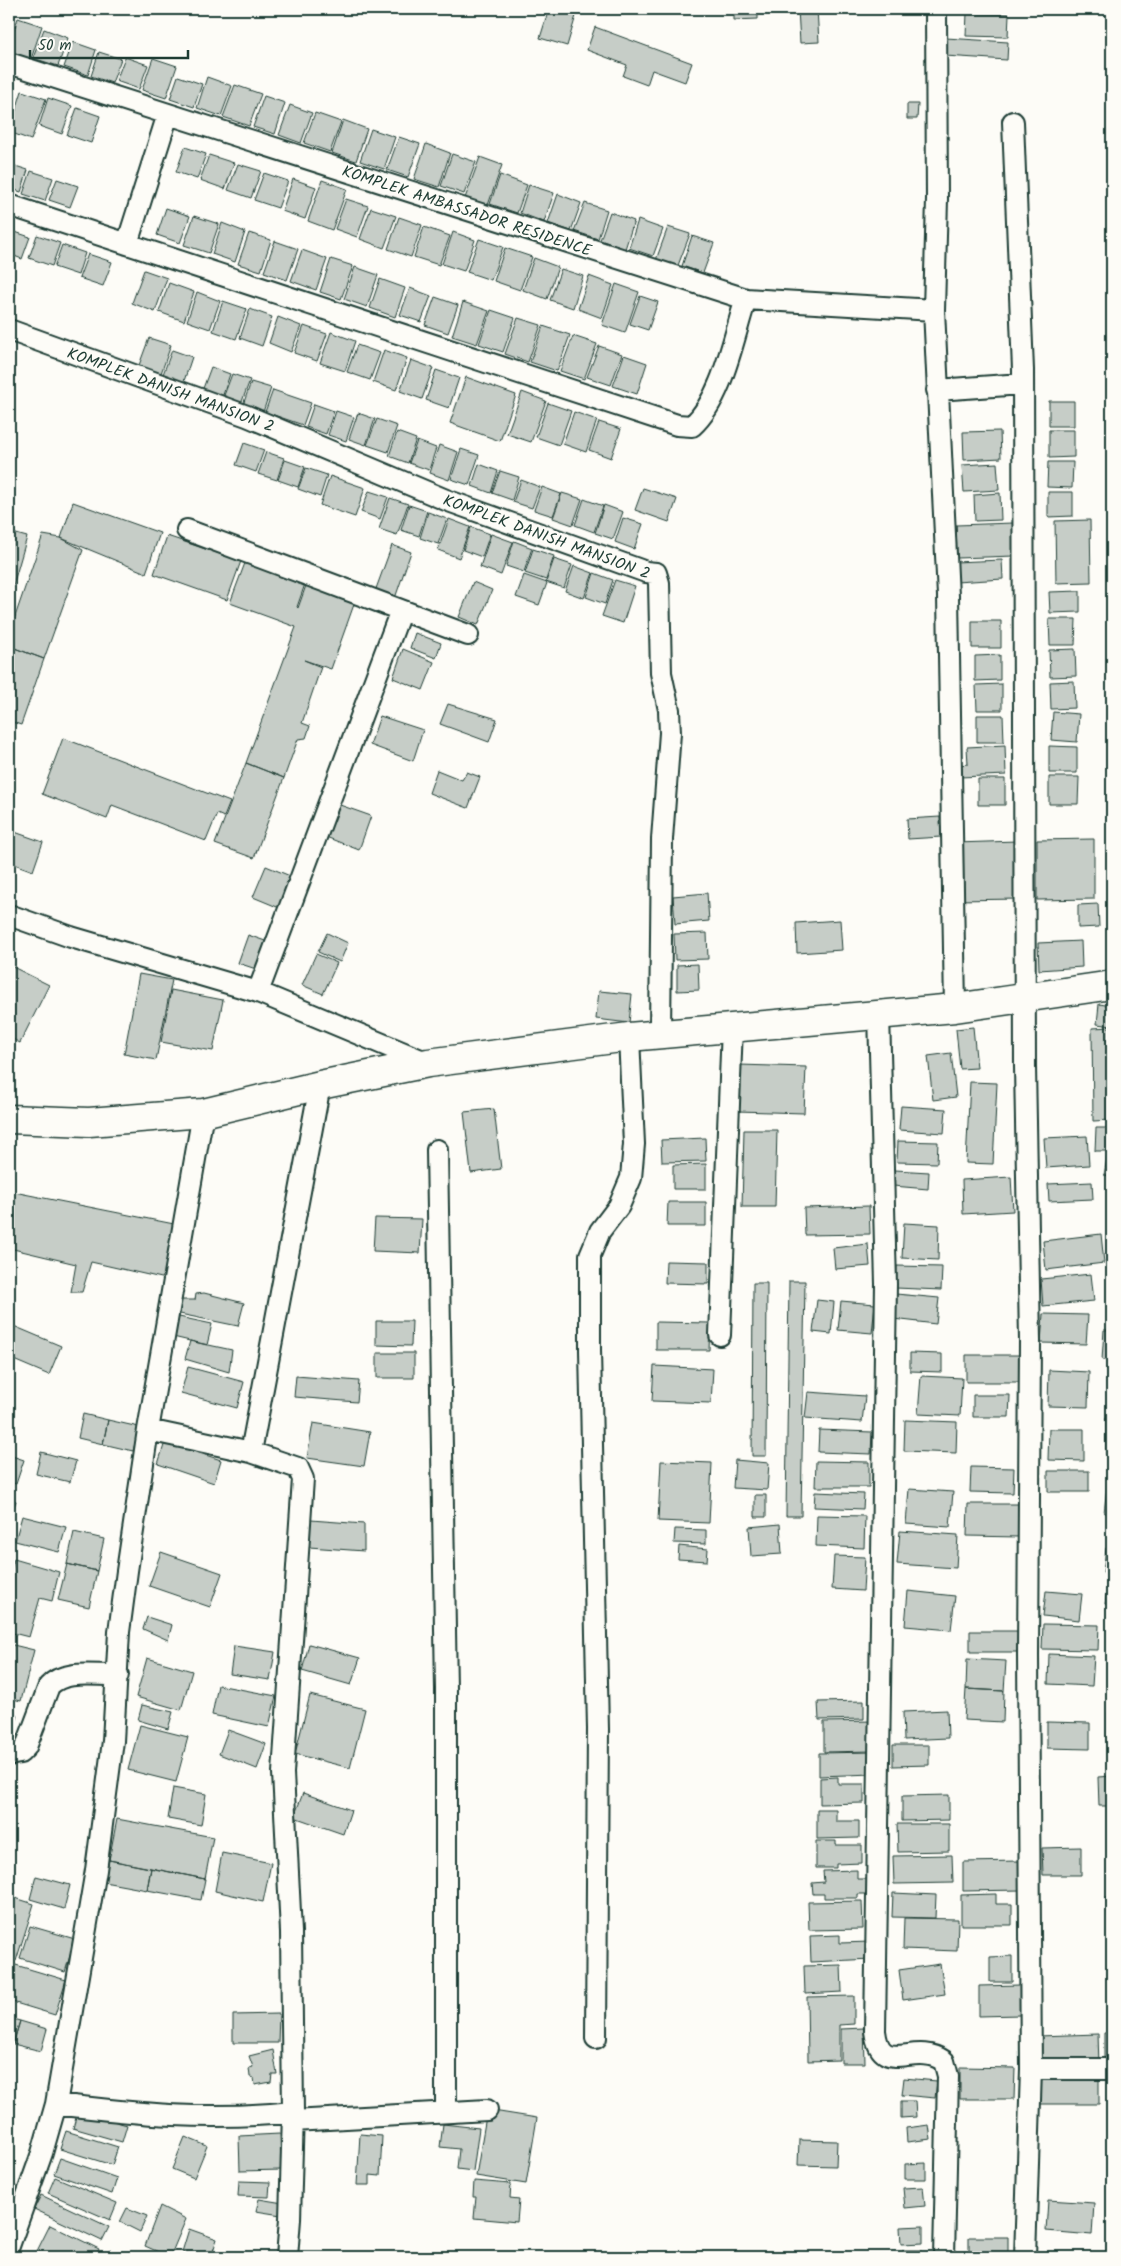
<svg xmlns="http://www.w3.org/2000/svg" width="1121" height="2266" font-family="Kalam,sans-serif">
	<rect width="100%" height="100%" fill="#fdfcf7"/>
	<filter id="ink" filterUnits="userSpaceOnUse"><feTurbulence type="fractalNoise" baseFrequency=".02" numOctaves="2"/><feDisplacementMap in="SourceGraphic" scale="10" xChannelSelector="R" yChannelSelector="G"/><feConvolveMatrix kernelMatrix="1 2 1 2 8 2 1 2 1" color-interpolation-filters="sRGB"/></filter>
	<g filter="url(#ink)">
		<path fill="#c6cdc7" stroke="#1f3d34" d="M549,9H578L567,46L540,38Z
			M734,9H758V19L734,20Z
			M798,9H817L819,42L800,43Z
			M1075,9H1090L1089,13Z
			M967,13L1009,14L1008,37L966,36Z
			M18,18L42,26L30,62L9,55V45Z
			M9,19L15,21L9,37Z
			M595,27L692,63L685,82L652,70L647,85L623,76L627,65L587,50Z
			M44,29L68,38L58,66L33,58Z
			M946,38L1008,42L1007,60L945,56Z
			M73,42L96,50L88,75L64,67Z
			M99,52L121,59L112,83L91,76Z
			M125,57L148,65L139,89L116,81Z
			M153,58L177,66L166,98L142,90Z
			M178,76L202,84L194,107L170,99Z
			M207,77L232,86L221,116L197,108Z
			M235,85L261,94L249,126L223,117Z
			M9,89L17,92L9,115Z
			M22,91L46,99L31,140L9,132Z
			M264,96L285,103L275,134L253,127Z
			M48,98L72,106L62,134L39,126Z
			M907,104H918L917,119H907Z
			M290,105L312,113L301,143L279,135Z
			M77,108L100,116L91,143L67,135Z
			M315,113L341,122L330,152L304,143Z
			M343,120L367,129L356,161L332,153Z
			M371,129L395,137L384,169L360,161Z
			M399,137L420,144L408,177L387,170Z
			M426,144L450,153L439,187L414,179Z
			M185,147L206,154L197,179L176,172Z
			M452,154L476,162L464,194L441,186Z
			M209,155L234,163L225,189L200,180Z
			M480,157L502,165L487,208L464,201Z
			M9,164L28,170L21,192L9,188Z
			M238,164L261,171L251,198L228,190Z
			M31,171L53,178L45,201L23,194Z
			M264,173L288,181L278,208L254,200Z
			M500,175L527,185L517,213L490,204Z
			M57,179L78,186L70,207L49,200Z
			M293,179L316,187L305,219L282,211Z
			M322,180L347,189L332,230L308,221Z
			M529,185L554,193L544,222L520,213Z
			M558,194L581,203L571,231L548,223Z
			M346,199L368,206L357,237L335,229Z
			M585,203L607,210L598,239L574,231Z
			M166,208L190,216L180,243L157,235Z
			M371,208L396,216L384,248L360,239Z
			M610,212L634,221L625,249L600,240Z
			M194,216L219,224L209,253L184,245Z
			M399,217L422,225L411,257L388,249Z
			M638,220L663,229L653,256L629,248Z
			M222,223L245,232L235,262L212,254Z
			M424,227L450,236L439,265L414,257Z
			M668,227L690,234L677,268L656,260Z
			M9,230L30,237L22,259L9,254Z
			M453,232L475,240L464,271L442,264Z
			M249,233L271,240L261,271L238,264Z
			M37,235L60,243L52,266L29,258Z
			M692,236L714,243L703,273L682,266Z
			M479,239L503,247L491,280L467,272Z
			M275,241L298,249L287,280L264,272Z
			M62,245L85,253L78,275L54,267Z
			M505,248L532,257L520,290L494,281Z
			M302,250L327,259L316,290L291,281Z
			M88,254L112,262L103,286L79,278Z
			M534,258L558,267L547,299L523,290Z
			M331,259L353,266L341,299L320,292Z
			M355,267L378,275L367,307L344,299Z
			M561,269L583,276L573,308L550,300Z
			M144,270L167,278L155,312L132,303Z
			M589,276L613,285L602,318L578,309Z
			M380,279L405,288L395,317L370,308Z
			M169,283L194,292L184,321L159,312Z
			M616,284L639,292L625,333L602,325Z
			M410,288L431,296L421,322L400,315Z
			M197,292L220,301L210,329L187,321Z
			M640,296L658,302L648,330L630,324Z
			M435,297L458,305L448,333L425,325Z
			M223,301L247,309L236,339L213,331Z
			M463,302L489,311L477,344L452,336Z
			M250,309L272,317L262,346L240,338Z
			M491,310L515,318L503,352L479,344Z
			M278,317L301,326L291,352L269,343Z
			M518,318L541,325L528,362L505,354Z
			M304,326L327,334L317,361L294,353Z
			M543,326L570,335L557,371L530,362Z
			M331,332L355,341L345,371L320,363Z
			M573,336L597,344L584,379L560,371Z
			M149,338L171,345L160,376L138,368Z
			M357,345L380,353L370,380L347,372Z
			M599,346L622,354L611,385L587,377Z
			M172,350L192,357L183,384L162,377Z
			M384,350L407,358L396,390L373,382Z
			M624,355L647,363L637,394L613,386Z
			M411,360L433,368L422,399L400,391Z
			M211,367L230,374L222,398L202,391Z
			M436,370L459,378L449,408L426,400Z
			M232,374L250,380L241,404L223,398Z
			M466,377L516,395L500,441L450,423Z
			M251,382L271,388L263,412L243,405Z
			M273,390L311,403L303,425L265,412Z
			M522,392L546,401L531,442L507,434Z
			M1049,401H1074V426H1049Z
			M548,403L571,411L559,445L536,437Z
			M314,404L334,411L326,434L306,427Z
			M336,411L354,417L346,441L328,435Z
			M574,412L597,420L586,452L563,444Z
			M358,413L375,419L366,445L349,439Z
			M377,419L397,426L388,452L367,445Z
			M599,422L621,429L611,458L589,450Z
			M1049,430H1074V457L1049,458Z
			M1000,431L1001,458L964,460L963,432Z
			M397,432L416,439L408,463L389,456Z
			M417,441L436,448L429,470L409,463Z
			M244,443L264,450L256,472L236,465Z
			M439,445L458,452L449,480L430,473Z
			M461,449L479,455L469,485L451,479Z
			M266,452L284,458L277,480L258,474Z
			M285,460L305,467L298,487L278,480Z
			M1048,462H1073L1072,488L1047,487Z
			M997,463L999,490L964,492L962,465Z
			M479,464L498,471L491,493L472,486Z
			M306,468L327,475L320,497L298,489Z
			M500,471L519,477L512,500L492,493Z
			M330,476L365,488L355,517L320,505Z
			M521,480L540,487L532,508L513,502Z
			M542,487L561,494L553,516L534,510Z
			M643,488L677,499L669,522L635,510Z
			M369,491L388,497L380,519L361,512Z
			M1048,492H1073V516L1048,517Z
			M562,493L582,499L573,525L553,518Z
			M1000,493L1001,520L975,521L974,495Z
			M390,498L408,504L397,535L379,529Z
			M584,499L603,506L594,532L575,525Z
			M73,502L160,533L146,573L61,538Z
			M409,505L427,511L419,536L401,530Z
			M604,505L623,512L613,539L595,533Z
			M428,512L447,519L438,544L420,538Z
			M623,518L643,524L634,549L615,542Z
			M449,519L470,527L459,558L438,550Z
			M1090,520L1091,582L1056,583L1055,521Z
			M1013,523L1014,556L957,558L956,525Z
			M471,527L490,534L482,557L463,550Z
			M9,532L27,537L12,589H9Z
			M491,534L513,542L501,575L480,567Z
			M43,535L61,538L83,550L44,659L9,646V634Z
			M167,536L241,561L227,600L154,574Z
			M514,541L532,548L524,572L506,566Z
			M392,545L411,552L393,604L373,597Z
			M533,549L554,556L546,580L525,573Z
			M554,559L572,565L564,588L546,582Z
			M1002,560L1003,579L956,582L955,562Z
			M245,563L305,584L297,607L298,608L308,580L357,596L331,669L304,660L321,667L302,723L310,726L306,738L298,739L284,778L246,763L296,627L230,603Z
			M574,566L593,573L584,598L565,591Z
			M594,573L613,580L605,604L586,597Z
			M524,575L547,583L539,605L516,597Z
			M615,580L635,586L623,623L602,616Z
			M473,582L492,590L478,625L459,617Z
			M1080,591V612L1050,613L1049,592Z
			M1049,619H1076L1075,645H1050Z
			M972,621H1001V648H972Z
			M415,633L441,643L436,658L410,648Z
			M9,646L44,659L21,725L9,721Z
			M403,649L434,662L423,690L393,678Z
			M1075,649L1076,676L1050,677L1049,650Z
			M1000,655V680L975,681V656Z
			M1074,681L1075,708L1051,709L1050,682Z
			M1002,684V710H977L976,685Z
			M448,704L497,719L489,742L440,724Z
			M1053,712L1079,714L1077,742L1051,740Z
			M977,715H1003L1004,742H977Z
			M380,716L423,730L413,761L370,745Z
			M63,738L230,802L224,817L217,814L206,841L112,805L107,819L42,794Z
			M1005,745L1006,775L960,777L959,765L968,764L967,747Z
			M1049,746L1077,747V773H1049Z
			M246,763L284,778L254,858L215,844Z
			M437,770L462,780L467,772L480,777L468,808L429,793Z
			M1049,777H1079L1078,804H1049Z
			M978,779H1005V805H978Z
			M337,804L371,816L359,850L326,837Z
			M940,817L941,837L908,839L907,819Z
			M9,830L43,842L33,871L9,862Z
			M1094,839V899L1037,900V840Z
			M1017,841L1018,899L957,900L956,843Z
			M266,866L295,878L282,909L253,897Z
			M707,893L709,921L675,924L673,896Z
			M1098,904L1099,927L1078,928V905Z
			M840,920L842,950L797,953L796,923Z
			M327,933L348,943L340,962L318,952Z
			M707,933L708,959L675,960L674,934Z
			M248,935L271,943L262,971L238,963Z
			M1081,941L1082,967L1039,970L1038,943Z
			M316,954L337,963L323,994L302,985Z
			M698,964L699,990L677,991V965Z
			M9,965L49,985L20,1043L9,1037Z
			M139,974L172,980L156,1060L124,1054Z
			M171,990L223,1000L213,1051L161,1042Z
			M599,991L632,994L629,1023L596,1019Z
			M1099,1004L1112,1006V1026L1097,1024Z
			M973,1027L977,1068L960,1069L956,1029Z
			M1112,1027V1120L1093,1121L1092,1028Z
			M951,1053L956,1097L933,1100L928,1056Z
			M739,1065L806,1067L804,1113L737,1111Z
			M970,1082L997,1083L993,1164L966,1163Z
			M901,1106L946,1109L944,1133L899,1130Z
			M494,1109L501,1169L471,1173L464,1112Z
			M1096,1128H1112V1151H1095Z
			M744,1130H777L775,1207H742Z
			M1087,1136L1089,1165L1046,1168L1044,1138Z
			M705,1138L706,1161L662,1162L661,1140Z
			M898,1141L938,1142L937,1163L897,1162Z
			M1107,1158H1112V1176L1104,1175Z
			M706,1164V1189H673V1165Z
			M895,1170L929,1172L928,1189L893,1186Z
			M1011,1177L1013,1211L963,1214L962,1180Z
			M1092,1182L1093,1199L1049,1201L1048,1184Z
			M9,1191L174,1224L166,1279L91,1262L82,1292H71L76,1264L9,1248Z
			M668,1202H706V1226H667Z
			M869,1206L870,1234L805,1235L804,1208Z
			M375,1218L422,1219L420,1253L373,1251Z
			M904,1223L939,1225L938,1260L902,1258Z
			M1101,1234L1104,1263L1046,1270L1043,1241Z
			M868,1244L870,1266L835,1269L833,1248Z
			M666,1261L708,1262V1284L665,1283Z
			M897,1266L942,1267L941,1290L896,1288Z
			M1091,1274L1094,1301L1043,1306L1041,1279Z
			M789,1281H805L801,1516H786Z
			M753,1283H767L766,1456H752Z
			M204,1293L244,1303L238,1326L175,1313L178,1300H195L196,1294Z
			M896,1294L939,1298L936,1324L893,1319Z
			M817,1300L834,1302L831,1334L813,1332Z
			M841,1301L875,1304L872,1333L838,1330Z
			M1043,1314L1088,1315L1086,1344L1041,1343Z
			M179,1317L212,1324L207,1345L173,1337Z
			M376,1321H412L411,1346L376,1345Z
			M656,1322L710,1323L709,1350H656Z
			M9,1324L61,1346L49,1375L9,1358Z
			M1104,1330H1112V1361L1102,1360Z
			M190,1341L232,1350L229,1372L185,1359Z
			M377,1353H414V1378H377Z
			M910,1353L942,1354V1372L910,1371Z
			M966,1355H1021L1020,1382H966Z
			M654,1366L713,1369L711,1403L652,1401Z
			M188,1367L244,1382L237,1408L181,1393Z
			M1049,1370L1089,1372L1088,1407L1048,1406Z
			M1106,1373H1112V1396H1108Z
			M296,1376L359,1381L357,1402L294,1397Z
			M921,1376L962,1378L960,1416L918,1414Z
			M808,1392L865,1396L862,1422L805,1418Z
			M973,1395H1010L1009,1417H973Z
			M83,1414L108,1420L103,1444L78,1438Z
			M1106,1418H1112V1455H1106Z
			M108,1420L139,1427L133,1451L103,1444Z
			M905,1420L957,1422L956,1453L904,1451Z
			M313,1423L370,1432L364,1466L307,1458Z
			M1049,1429H1084V1461L1048,1460Z
			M819,1430L872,1432L871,1454L818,1452Z
			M165,1442L221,1460L214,1483L158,1464Z
			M41,1452L76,1461L70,1482L36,1474Z
			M9,1455L24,1460L16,1484L9,1482Z
			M735,1460L769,1463L767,1490L733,1488Z
			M661,1461L712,1463L709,1523L658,1521Z
			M816,1461L869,1462V1487H815Z
			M971,1467L1014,1468L1013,1493L970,1492Z
			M1109,1469H1112V1513H1104Z
			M1048,1471H1089V1492H1048Z
			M909,1489L953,1492L950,1527L906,1524Z
			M815,1492L864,1494L863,1509L814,1507Z
			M755,1495H766V1517H755Z
			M9,1498L16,1501L9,1521Z
			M968,1504H1019V1537L967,1536Z
			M817,1515L865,1516L864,1548L816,1546Z
			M22,1516L66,1527L59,1552L15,1541Z
			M311,1520L364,1524V1551L309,1547Z
			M780,1524L782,1554L751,1556L749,1527Z
			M675,1529L706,1530V1544L674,1543Z
			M900,1531L958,1535L956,1568L897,1564Z
			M74,1532L104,1539L97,1571L67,1564Z
			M679,1546L708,1549L707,1561L678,1559Z
			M1106,1548H1112V1575L1103,1573Z
			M161,1552L222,1573L210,1607L149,1586Z
			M834,1556L865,1557L863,1591L832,1589Z
			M14,1559L59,1572L52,1601L40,1598L29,1637L9,1632V1578Z
			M67,1564L97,1571L89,1607L58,1600Z
			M1107,1588H1112V1605L1105,1604Z
			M908,1591L955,1596L951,1630L905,1626Z
			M1046,1591L1082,1594L1079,1620L1043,1616Z
			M147,1617L172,1625L168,1640L143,1629Z
			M1043,1624L1099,1625L1098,1650L1042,1649Z
			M970,1631H1018V1652H970Z
			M9,1644L34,1650L21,1701L9,1698Z
			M309,1644L360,1658L351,1685L302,1671Z
			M234,1646L275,1652L270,1680L230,1674Z
			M1049,1654L1094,1656L1092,1686L1048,1684Z
			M147,1658L192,1671L181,1710L136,1697Z
			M967,1659L1006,1661L1004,1691L966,1689Z
			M218,1685L276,1696L269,1727L212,1715Z
			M966,1689L1004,1691L1003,1722L964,1720Z
			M310,1695L365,1709L350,1768L295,1754Z
			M864,1701V1719L819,1720L818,1702Z
			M142,1705L173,1712L168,1729L138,1720Z
			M947,1710L948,1738L904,1740L903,1712Z
			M9,1712L18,1715L10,1745H9Z
			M1108,1712H1112V1736H1108Z
			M873,1721V1751L824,1752V1722Z
			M1047,1722L1090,1723V1749L1047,1748Z
			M140,1725L188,1737L176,1782L128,1770Z
			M228,1730L266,1744L257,1769L219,1754Z
			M893,1745H929V1765L893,1766Z
			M873,1752V1774L819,1776V1753Z
			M1112,1776V1806H1099L1098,1777Z
			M838,1777V1784H864V1803L820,1804V1778Z
			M173,1788L206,1794L201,1825L168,1819Z
			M303,1793L351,1810L343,1834L294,1817Z
			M949,1795V1820L902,1821V1796Z
			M817,1809H836V1821H859V1838L817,1839Z
			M117,1819L213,1837L205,1879L109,1860Z
			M897,1824H949V1851L898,1852Z
			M816,1841H836V1845H862V1863L836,1864V1868H816Z
			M1081,1847V1875H1043L1042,1848Z
			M222,1853L271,1863L263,1902L215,1891Z
			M952,1855L953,1883L894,1884L893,1856Z
			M109,1860L151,1868L147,1890L104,1882Z
			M1020,1861L1021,1890L963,1891V1862Z
			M151,1868L205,1879L201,1900L147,1890Z
			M857,1870V1879H868V1894H858V1898H824V1894H813L812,1883L824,1882L823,1871Z
			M36,1876L70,1885L64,1909L30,1899Z
			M893,1893L936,1895L935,1918L892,1917Z
			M996,1894V1904H1012V1925H961V1895Z
			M9,1896L34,1904L16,1961L9,1959Z
			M1112,1896V1923H1109L1106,1897Z
			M862,1901L863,1929L809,1930L808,1902Z
			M904,1918L958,1919L957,1951L903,1949Z
			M30,1926L75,1939L65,1972L20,1958Z
			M840,1935V1943L870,1942L871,1959L811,1962L810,1936Z
			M1012,1956V1982H990V1957Z
			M9,1963L66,1980L55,2015L9,2001Z
			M940,1964L945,1994L903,2000L899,1970Z
			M841,1965L842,1992L805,1994L804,1966Z
			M1020,1985V2015L979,2016V1986Z
			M854,1996V2024L839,2025V2060L808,2061L807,1997Z
			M279,2014L278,2043H233V2015Z
			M9,2018L20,2021L13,2044L9,2043Z
			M20,2021L47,2029L41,2051L13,2044Z
			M864,2028L865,2063H841V2029Z
			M1104,2033H1112V2066H1104Z
			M1098,2034L1099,2065L1038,2067V2036Z
			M273,2050L277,2074H272L271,2082L255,2085L254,2078L250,2077L249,2068L253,2067L249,2056Z
			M960,2067L1015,2068L1014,2099H960Z
			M1036,2073L1099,2074V2104H1035Z
			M1108,2073H1112V2103H1107Z
			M904,2078L937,2081L935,2098L902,2095Z
			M901,2101H915L916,2117L901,2118Z
			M487,2110L537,2118L526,2184L476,2176Z
			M78,2111L127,2125L122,2142L73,2128Z
			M443,2124L479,2128L473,2171L457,2169L459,2149L440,2147Z
			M929,2125L931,2139L907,2142L906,2128Z
			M66,2131L118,2147L112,2165L60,2149Z
			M280,2134L281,2170L240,2171L239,2136Z
			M360,2134L382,2136L380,2176L370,2175V2185H357Z
			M185,2137L207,2146L194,2178L172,2169Z
			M799,2140L837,2141L836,2166L798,2165Z
			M60,2158L117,2178L112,2194L54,2174Z
			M926,2163V2179H905V2164Z
			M55,2177L117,2203L110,2220L48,2193Z
			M239,2181L270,2182L269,2197L238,2196Z
			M474,2181L511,2184L510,2198L519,2199L517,2222L474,2218L476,2197H473Z
			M923,2187L925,2206L905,2208L903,2188Z
			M41,2195L109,2227L102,2241L34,2209Z
			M259,2199L283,2203L281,2215L256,2211Z
			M1048,2200L1094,2203L1092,2235L1046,2231Z
			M160,2206L186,2219L170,2257L145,2246Z
			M127,2208L147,2216L140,2232L120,2222Z
			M50,2225L99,2249L95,2257H50L37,2251Z
			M923,2226V2243L901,2244L900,2227Z
			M189,2229L217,2239L211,2257H198L182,2252Z
			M969,2237H1008V2255H969Z
			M110,2250L125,2257H106Z
			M903,2250H921V2257H903Z"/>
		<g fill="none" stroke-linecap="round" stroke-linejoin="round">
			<g stroke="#1f3d34" stroke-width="24">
				<path id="street" d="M936,9L937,199L934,310L948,596L955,1008
					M9,63L746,299L934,310
					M1013,122L1023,370L1025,1067L1030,1341L1028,1655L1031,2069L1025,2257
					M9,205L677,425L692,426C723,398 733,338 746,299
					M127,244L168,114
					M9,330L247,416L446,500L646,572L656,573L659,583L661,673L669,710L670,733L662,839L660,1034
					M937,390L1022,384
					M187,530L401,610L258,992
					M401,610L468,635
					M9,915L71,937L258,992L428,1063
					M879,1013L886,1284L875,2031C881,2078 913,2040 944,2061L948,2076L944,2257
					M437,1150L446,1689V2112
					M720,1335L732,1027
					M148,1430L251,1452L298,1468L303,1479L283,1773L291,1932L293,2112L290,2219L287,2257
					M251,1452L320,1085
					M9,1755L20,1753L26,1747L49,1686C64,1669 96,1676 118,1675
					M596,2038L598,1729L590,1350V1255L600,1231L619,1206L631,1178L634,1144L629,1037
					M1031,2069H1112
					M56,2104C138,2114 209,2121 293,2112
					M293,2121L487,2110
					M9,2246L42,2153L56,2104L96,1870L113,1741L119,1632L127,1571L148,1430L203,1113"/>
			</g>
			<g stroke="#1f3d34" stroke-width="31">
				<path id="primary" d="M9,1119L89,1122L203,1113L320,1085L428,1063L629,1037L955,1008L1112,985"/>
			</g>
			<use href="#street" stroke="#fdfcf7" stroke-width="20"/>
			<use href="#primary" stroke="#fdfcf7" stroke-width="28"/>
		</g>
	</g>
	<g text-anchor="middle" stroke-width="4.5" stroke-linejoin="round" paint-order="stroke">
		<g font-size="16" fill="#1f3d34" stroke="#fdfcf7">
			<text transform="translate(467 210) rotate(18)" y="6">KOMPLEK AMBASSADOR RESIDENCE</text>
			<text transform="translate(171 389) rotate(20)" y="6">KOMPLEK DANISH MANSION 2</text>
			<text transform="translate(547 536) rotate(20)" y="6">KOMPLEK DANISH MANSION 2</text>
		</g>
	</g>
	<rect width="1121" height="2266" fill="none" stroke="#fdfcf7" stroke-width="30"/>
	<rect x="15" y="15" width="1091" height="2236" fill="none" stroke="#1f3d34" stroke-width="2" filter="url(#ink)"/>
	<path d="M30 50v8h158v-8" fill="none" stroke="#1f3d34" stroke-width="2.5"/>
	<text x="38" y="50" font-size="15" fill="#1f3d34" stroke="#fdfcf7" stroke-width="4" paint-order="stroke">50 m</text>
</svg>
